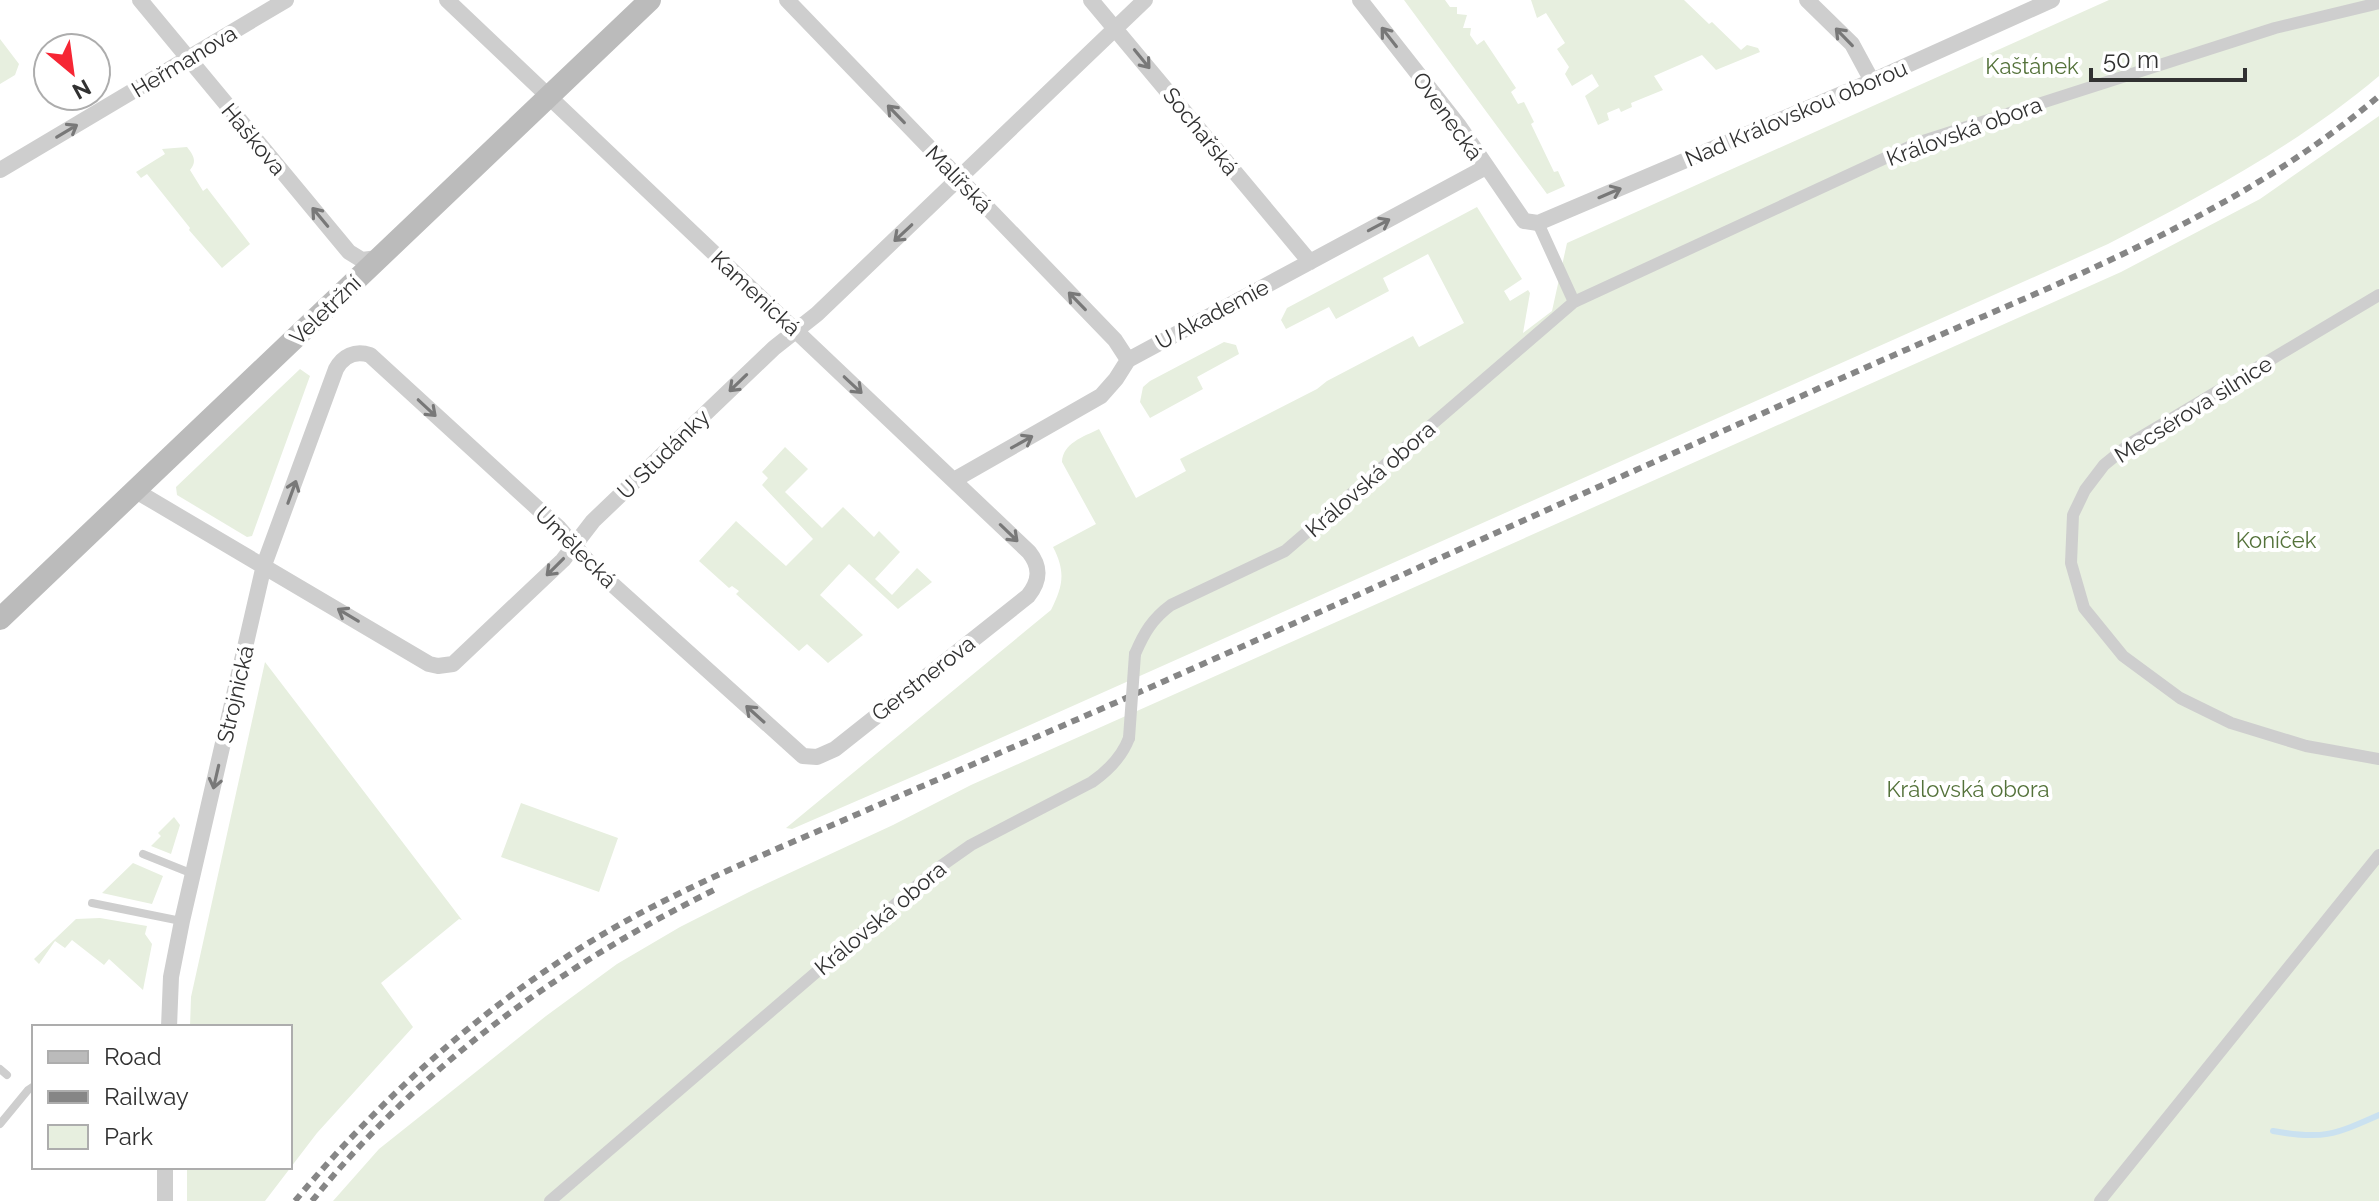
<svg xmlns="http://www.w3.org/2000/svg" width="2379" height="1201" font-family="Raleway,sans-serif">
	<rect width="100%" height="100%" fill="#fff"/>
	<path fill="#e7efdf" d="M1404,0H1445L1450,7H1457V14L1467,15L1463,28H1471L1470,35L1477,45L1484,40L1516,88L1511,92L1518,104L1524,102L1534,122L1531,124L1554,172L1558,171L1565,186L1547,194Z
		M1531,0H1684L1709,24L1712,22L1741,50L1747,45L1758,48L1760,52L1716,70L1702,55L1654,76L1663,90L1631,103L1632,107L1621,112L1619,108L1607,113L1609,120L1598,125L1585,96L1599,86L1592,74L1572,86L1565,74L1569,67L1557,49L1565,43L1546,13L1537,18Z
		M2109,0H2379V76C2297,145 2204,195 2108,244L958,757L792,829L786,828L1051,610C1063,586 1066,572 1053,547L1096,524L1062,462C1063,443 1083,437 1099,429L1136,498L1186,471L1180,459L1317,389L1327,381L1413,336L1419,347L1464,323L1428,254L1383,278L1389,291L1336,319L1329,307L1286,329L1281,320L1287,308L1477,207L1522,279L1504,291L1510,301L1528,290L1530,293L1523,333L1552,311L1567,243Z
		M0,39L19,64L15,75L0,84Z
		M2379,116V1201H333L379,1149L546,1016L617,964L680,927L753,890L893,825L971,785L2121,272L2260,199Z
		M187,147C194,156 197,161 190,170L203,191L207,188L250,244L222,268L189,230L190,228L147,174L141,178L136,172L165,154L162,149Z
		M1224,342L1236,345L1239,354L1197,377L1203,389L1150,418L1140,402L1143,387L1150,381Z
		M300,369L310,376L252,536L247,537L177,495L176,487Z
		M785,447L808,469L785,492L822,528L843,507L874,537L879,531L900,552L875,579L892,595L917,568L932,582L898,609L849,564L820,595L863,635L828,663L807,644L799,651L736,594L739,591L732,586L729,588L699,561L736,521L786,566L813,539L762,485L768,478L762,472Z
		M265,662L462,920L459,919L381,983L413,1027L317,1133L265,1201H187V1167H290V1027H190L191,997Z
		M521,803L618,838L599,892L501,857Z
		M174,817L180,825L171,854L151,846L161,836L158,833Z
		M133,863L163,876L152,904L102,893Z
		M100,918L147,926L145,934L152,944L143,990L109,959L104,965L72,940L65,948L55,941L39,964L34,959L76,919Z"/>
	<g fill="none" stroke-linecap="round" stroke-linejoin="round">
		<path stroke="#cae1f0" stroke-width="6" d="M2273,1131C2322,1140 2334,1135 2379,1115"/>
		<path stroke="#cecece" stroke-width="8" d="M143,854L193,874
			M92,903L181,921
			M0,1069L7,1075
			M0,1124L28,1090L34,1086"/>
		<path stroke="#cecece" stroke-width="12" d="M1538,223L1574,302
			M2379,295L2131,443L2104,465L2085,490L2073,515L2071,563L2084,608L2123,656L2180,698L2231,723L2306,746L2379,759
			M1135,654C1144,633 1152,619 1171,605L1285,551L1574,302L1920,142L2275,28L2379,3
			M550,1201L934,871L971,845L1092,782C1109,770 1122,757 1129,738
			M2100,1201L2379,855"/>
		<path stroke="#cecece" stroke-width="16" d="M140,0L349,252L362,260L378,258
			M787,0L1115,340L1128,360
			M1091,0L1310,262
			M1360,0L1459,126L1524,221L1538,223L1872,81L2052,0
			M1807,0L1852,44L1872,81
			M0,170L286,0
			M954,480L1101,396L1116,379L1128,360L1486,167
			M136,491L429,664L438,666L453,664L563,560L593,521L774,348L817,314L1145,0
			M169,1027L171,977L182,921L264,565L336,369C343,356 355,350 370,355L559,528L592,566L803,756L817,757L835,749L1028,596C1040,581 1041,567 1029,552L447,0
			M165,1167V1201"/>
		<path stroke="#bbb" stroke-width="22" d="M0,619L650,0"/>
		<path stroke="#868686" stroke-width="6" stroke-dasharray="8 6" stroke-linecap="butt" d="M295,1201C384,1094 490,1000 610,930C683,888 760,856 837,823C936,780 1035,738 1133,695C1384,584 1634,470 1885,359C2055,284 2236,217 2379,96
			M312,1201C423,1064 557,968 714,890"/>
		<path stroke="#cecece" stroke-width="12" d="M1129,738L1135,654"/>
	</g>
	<defs><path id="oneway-shaft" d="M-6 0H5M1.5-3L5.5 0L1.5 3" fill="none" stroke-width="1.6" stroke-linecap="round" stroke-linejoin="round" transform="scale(2)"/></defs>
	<g stroke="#787878">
		<use href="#oneway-shaft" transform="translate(1389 37) rotate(-128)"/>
		<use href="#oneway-shaft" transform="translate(1844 37) rotate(-134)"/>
		<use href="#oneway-shaft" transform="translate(1142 59) rotate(51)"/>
		<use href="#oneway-shaft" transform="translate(896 114) rotate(-134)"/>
		<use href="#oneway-shaft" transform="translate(67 131) rotate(-31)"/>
		<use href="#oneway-shaft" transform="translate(1610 193) rotate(-23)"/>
		<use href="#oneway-shaft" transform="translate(320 217) rotate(-130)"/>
		<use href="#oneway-shaft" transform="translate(1379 225) rotate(-28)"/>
		<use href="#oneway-shaft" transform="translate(903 233) rotate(137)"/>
		<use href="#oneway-shaft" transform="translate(1077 301) rotate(-134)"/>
		<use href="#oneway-shaft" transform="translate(738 383) rotate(136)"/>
		<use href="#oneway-shaft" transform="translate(853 385) rotate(43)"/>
		<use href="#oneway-shaft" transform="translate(427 408) rotate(43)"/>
		<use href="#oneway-shaft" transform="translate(1022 442) rotate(-29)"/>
		<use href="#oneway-shaft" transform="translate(292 492) rotate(-70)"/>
		<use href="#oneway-shaft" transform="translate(1009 533) rotate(44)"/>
		<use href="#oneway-shaft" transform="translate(555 567) rotate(135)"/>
		<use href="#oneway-shaft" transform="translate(348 615) rotate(-149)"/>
		<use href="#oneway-shaft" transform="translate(755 714) rotate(-138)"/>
		<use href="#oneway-shaft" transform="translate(216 777) rotate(103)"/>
	</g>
	<g text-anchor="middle" stroke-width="8" stroke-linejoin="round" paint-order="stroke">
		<g font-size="22" fill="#313131" stroke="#fff">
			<text transform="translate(184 61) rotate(-31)" y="8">Heřmanova</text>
			<text transform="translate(1796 113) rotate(-23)" y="8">Nad Královskou oborou</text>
			<text transform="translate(1448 116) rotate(54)" y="8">Ovenecká</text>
			<text transform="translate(1201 131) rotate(51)" y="8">Sochařská</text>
			<text transform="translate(1964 131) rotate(-20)" y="8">Královská obora</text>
			<text transform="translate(254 139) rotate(50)" y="8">Haškova</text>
			<text transform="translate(959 179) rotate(46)" y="8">Malířská</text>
			<text transform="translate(756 293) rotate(43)" y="8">Kamenická</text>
			<text transform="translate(325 310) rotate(-44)" y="8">Veletržní</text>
			<text transform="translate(1212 314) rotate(-28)" y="8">U Akademie</text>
			<text transform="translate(2193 409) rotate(-32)" y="8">Mecsérova silnice</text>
			<text transform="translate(663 454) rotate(-44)" y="8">U Studánky</text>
			<text transform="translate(1370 479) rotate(-41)" y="8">Královská obora</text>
			<text transform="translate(576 547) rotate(45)" y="8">Umělecká</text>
			<text transform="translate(923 678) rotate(-38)" y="8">Gerstnerova</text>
			<text transform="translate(235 694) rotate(-77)" y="8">Strojnická</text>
			<text transform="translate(880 918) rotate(-40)" y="8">Královská obora</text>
		</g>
		<g font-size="22" fill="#54723a" stroke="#fff">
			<text x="2032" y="74">Kaštánek</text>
			<text x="2276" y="548">Koníček</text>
			<text x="1968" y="797">Královská obora</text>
		</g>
	</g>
	<rect x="32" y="1025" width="260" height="144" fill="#ffffff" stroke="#adadad" stroke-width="2"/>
	<rect x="48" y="1051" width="40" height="12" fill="#bbbbbb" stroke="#adadad" stroke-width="2"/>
	<text x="104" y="1065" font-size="24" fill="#313131">Road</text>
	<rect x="48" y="1091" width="40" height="12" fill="#868686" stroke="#adadad" stroke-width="2"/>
	<text x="104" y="1105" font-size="24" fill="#313131">Railway</text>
	<rect x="48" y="1125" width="40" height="24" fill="#e7efdf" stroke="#adadad" stroke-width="2"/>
	<text x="104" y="1145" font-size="24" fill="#313131">Park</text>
	<g transform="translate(72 72) rotate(151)"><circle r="38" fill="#ffffff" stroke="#adadad" stroke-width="2"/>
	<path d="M0-6L14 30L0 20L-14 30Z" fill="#f62634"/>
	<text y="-12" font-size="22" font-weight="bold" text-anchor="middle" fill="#313131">N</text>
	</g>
	<path d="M2091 68v12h154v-12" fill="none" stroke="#313131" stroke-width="4"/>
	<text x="2103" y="68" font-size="24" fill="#313131" stroke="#ffffff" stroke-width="6" paint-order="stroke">50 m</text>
</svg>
